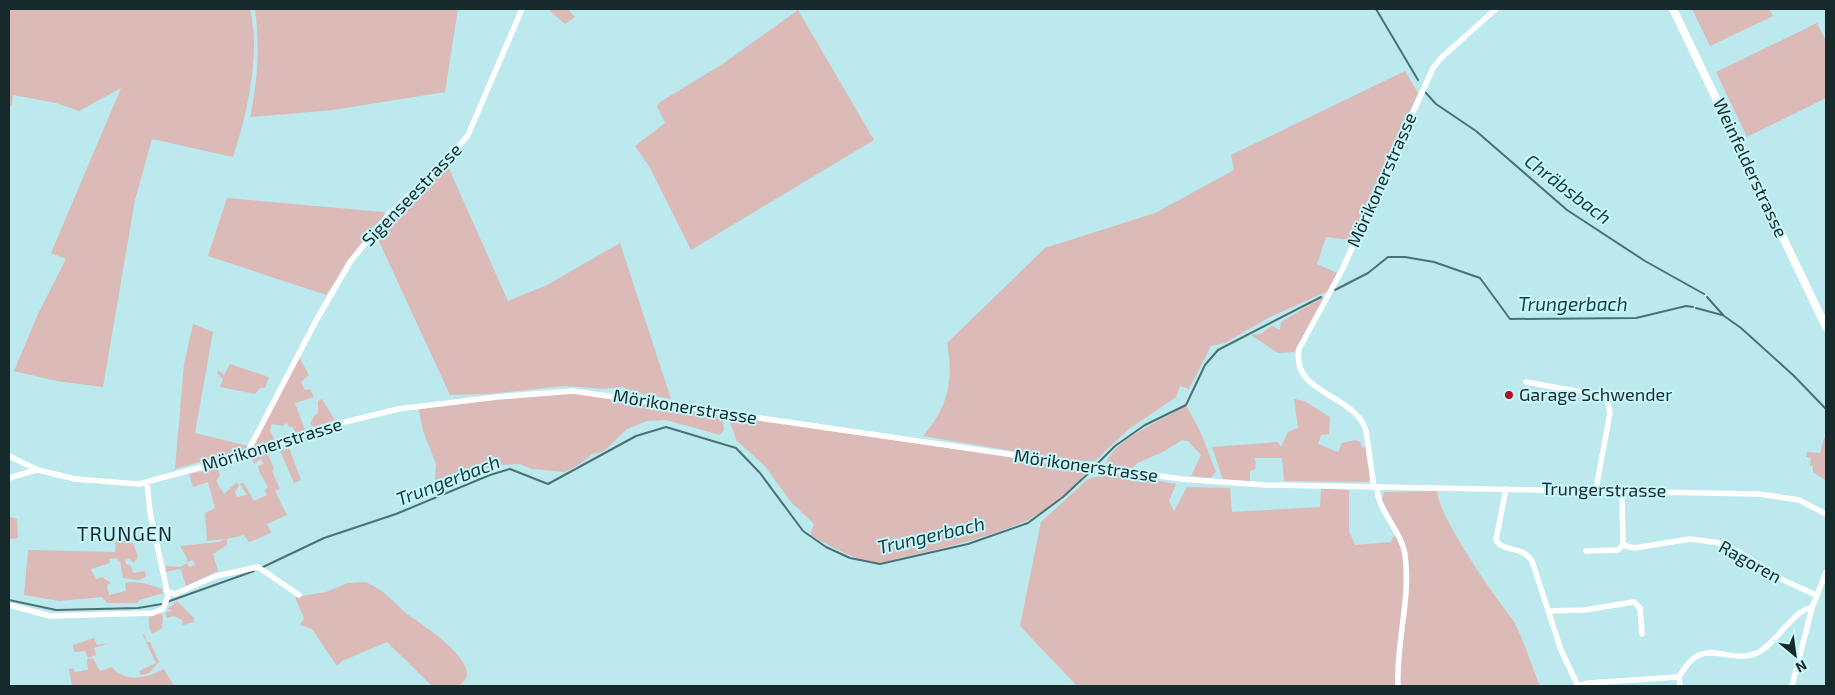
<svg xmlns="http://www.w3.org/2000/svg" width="1835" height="695" font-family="'Exo 2',sans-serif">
	<rect width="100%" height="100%" fill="#bbe9ee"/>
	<path fill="#dbbab8" d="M9,9H250C261,53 247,115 233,157L152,139L135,200L103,387L56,381L14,371L38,314L66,259L51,253L121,88L79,111L56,103L13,95L12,104L9,108Z
		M255,9H458L445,92L333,110L250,117C258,80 260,47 255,9Z
		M548,9H568L575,17L565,24Z
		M1692,9H1769L1773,16L1710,46Z
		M798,10L874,140L691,250L649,166L635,146L665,123L657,106L660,102L724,63Z
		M1817,23L1826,41V98L1747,137L1716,72Z
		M1405,71L1418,93L1352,240L1326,237L1317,264L1337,273L1328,291L1268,318L1225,343L1211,346L1189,389L1180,386L1176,397L1129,429L1095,461H1071L923,436C948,407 954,381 947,343L1045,248L1155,213L1234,170L1231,155Z
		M447,164L508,301L547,285L620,243L671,399L637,393L622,387L605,389L564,386L488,394L450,395L376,235Z
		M227,198L384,212L385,215L372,228L326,295L208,256Z
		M1323,297L1325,298L1294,352L1278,353L1251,335L1260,334L1272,326L1280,330L1281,322Z
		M193,324L213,332L195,433L252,447L175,469L184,364Z
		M299,357L309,375L301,382L305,390L310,389L314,397L295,403L305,430L295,434L293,427H289L287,423L282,426L272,424L270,430L275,441L253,449L254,442Z
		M230,364L269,377L265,388H260L255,394L220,387L223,379L217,373L218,370L224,375Z
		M571,393L715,412L723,421L724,430L720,435L666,420L647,421L627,429L603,452L592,454L583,462L565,472L532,469L520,464L498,465L445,479L444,485L434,493L436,464L423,431L418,407Z
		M322,399L335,420L314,427L310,424L314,416L318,413V401Z
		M1294,399L1304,401L1330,417L1329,434L1321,435L1318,444L1338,452L1342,443L1355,440L1360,442L1362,448L1366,446L1371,477L1368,482L1284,481L1282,458H1254L1256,462L1255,469L1250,471V481L1223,480L1212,447L1278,442L1281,447L1288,432L1298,428Z
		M1186,405L1201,433L1216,472L1210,478L1191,476L1201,455L1188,441L1182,440L1163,452L1137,463L1133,468L1105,466C1113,438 1163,421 1186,405Z
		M727,415L1088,469C1079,484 1046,511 1030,519C995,536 938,550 899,558C892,560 883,563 877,563C859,562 826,544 810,535L814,524L791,502L764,465L737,441Z
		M1824,438H1826L1825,480L1813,472V466H1810L1811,458L1806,457L1807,452L1820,453Z
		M271,448L273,452L268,454L274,469L272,471L280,489L275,491L287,515L267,524L271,533L249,542L244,535L227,539V545L213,554L218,571L186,586L181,570L184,568L166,572V566L180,567L187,563L189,567L195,565L193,560L185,563L188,560L180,546L219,542L225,539L207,541L205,513L215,508L208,482L193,487L189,474L218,468L220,475L216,481L224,494L237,482L239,486L235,492L237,497L247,495L240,484L243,482L254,501L267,495L265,490L268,487L259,471L258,466L264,464L261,459L254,464L251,456Z
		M289,448L301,480L294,483L280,451Z
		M1104,471L1176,484L1169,501L1174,511L1187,487L1230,488L1232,512L1320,507L1321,488L1349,490V531L1355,545L1391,542L1393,537L1400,535L1382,500L1384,492L1437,491C1440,520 1494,595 1512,619C1521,631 1533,670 1540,686H1077L1020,626L1041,522L1088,479L1099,476Z
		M11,517L17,519L18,538L9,539V518Z
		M116,539L133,543L138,557L134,563L129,559L125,560L126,564L131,566L133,573L145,571L146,577L138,580L123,578L120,561L118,562L117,558L109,559L110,563L91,569L96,579L102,577L111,583L107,585L109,595L126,591L125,583C136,580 151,585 162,589L164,593L139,600L138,603H107L102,597L59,601L24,595L28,550L115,552Z
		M365,582C384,589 392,601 407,614C421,624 478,660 465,680C462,683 459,686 456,686C448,687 440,686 432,686L387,642L342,661L337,666L312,629L300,625L304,618L295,597L326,592L348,583Z
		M177,601L194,618V622L183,625L182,620L174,616L167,618L165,612L173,611L167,609Z
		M160,613L163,616L162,628L152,634L149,627V617Z
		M144,634L147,642H150L159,662L149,673L141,675L139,671L156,663L143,635Z
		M94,638L97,645L109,643L94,648L96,655L88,658L85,651L74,652L73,645Z
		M93,658L100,671L112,667C125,684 149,677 164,669L174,686H72L69,669L73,668L75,672L88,670L87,659Z"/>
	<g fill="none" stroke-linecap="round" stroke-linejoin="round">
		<path stroke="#4c7174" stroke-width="2" d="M1376,9L1418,80
			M1425,92L1436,104L1476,131L1567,210L1645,261L1704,294
			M1335,290L1368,273L1388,257H1405L1434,262L1480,278L1510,319L1636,318L1686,306L1693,307
			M1707,297L1724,316L1741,328L1793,375L1826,409
			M1696,308L1722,315
			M1098,463L1115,446L1145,425L1186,405L1205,365L1218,350L1321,297
			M261,568L324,538L396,514L490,475L510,469L548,484L636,436L666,427L736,448L760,473L803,531L826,547L850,558L880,564L968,544L1028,523L1063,497L1093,469
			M9,600L56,610L138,608L162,604
			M167,602L254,571"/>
		<path stroke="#fff" stroke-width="5.5" d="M1526,382L1598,395L1607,399L1610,413L1596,489
			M246,455L317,319L350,262L390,213L451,156L468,135L522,9
			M9,456L38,470L75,479L139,484L246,455L321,428L398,409L497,397L573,391L1181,479L1265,485L1759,494L1799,500L1826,514
			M9,478L36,470
			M1374,487L1366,431C1355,393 1291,395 1299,349L1343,268L1433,68L1441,58L1496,9
			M1377,487C1377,511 1402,531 1405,555C1411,599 1396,642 1398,686
			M1506,489L1496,540C1503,553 1522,545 1532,561L1561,650L1578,686
			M1622,491L1623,545L1634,548L1690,539L1720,543L1739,552L1785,581L1816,595
			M1586,551L1618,550L1623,545
			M166,591L175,594L216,576L258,567L299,595
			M9,605L50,616L153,613L163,609L168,596L150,512L147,483
			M1548,611L1584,610L1634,602L1640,608L1642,634
			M1679,677L1680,686
			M1578,686L1588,683L1679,677C1704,632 1725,666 1757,653C1774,646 1796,607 1812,608
			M1792,686L1812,608L1826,572"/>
		<path stroke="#fff" stroke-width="8" d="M1673,9L1826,327"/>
	</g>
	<circle fill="#aa1526" stroke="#c7f7fb" stroke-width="2" cx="1509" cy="395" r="5"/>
	<g text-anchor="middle" stroke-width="4" stroke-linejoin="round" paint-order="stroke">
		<g font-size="18" fill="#172a2b" stroke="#c7f7fb">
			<text transform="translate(1750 168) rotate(65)" y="6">Weinfelderstrasse</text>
			<text transform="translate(1382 180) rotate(-66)" y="6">Mörikonerstrasse</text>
			<text transform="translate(412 195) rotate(-46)" y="6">Sigenseestrasse</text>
			<text transform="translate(685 407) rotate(9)" y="6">Mörikonerstrasse</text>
			<text transform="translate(272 445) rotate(-17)" y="6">Mörikonerstrasse</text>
			<text transform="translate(1086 466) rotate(8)" y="6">Mörikonerstrasse</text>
			<text transform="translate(1604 490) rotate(1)" y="6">Trungerstrasse</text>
			<text transform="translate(1750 562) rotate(29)" y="6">Ragoren</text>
		</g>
		<g font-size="18" fill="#172a2b" stroke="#c7f7fb" text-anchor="start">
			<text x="1519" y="401">Garage Schwender</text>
		</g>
		<g font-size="19" font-style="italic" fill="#113e42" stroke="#c7f7fb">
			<text transform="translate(1568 189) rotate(37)" y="7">Chräbsbach</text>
			<text x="1573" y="311">Trungerbach</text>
			<text transform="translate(448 480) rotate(-21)" y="7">Trungerbach</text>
			<text transform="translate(931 535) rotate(-13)" y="7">Trungerbach</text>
		</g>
		<g font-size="20" letter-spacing="1" fill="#172a2b" stroke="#c7f7fb">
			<text x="125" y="541">TRUNGEN</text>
		</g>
	</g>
	<rect width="1835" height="695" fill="none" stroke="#172a2b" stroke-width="20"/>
	<g transform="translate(1795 655) rotate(151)" stroke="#c7f7fb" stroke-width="4" paint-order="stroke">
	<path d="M0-4L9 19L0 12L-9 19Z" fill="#172a2b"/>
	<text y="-8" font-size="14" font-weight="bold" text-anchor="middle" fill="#172a2b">N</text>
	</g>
</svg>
